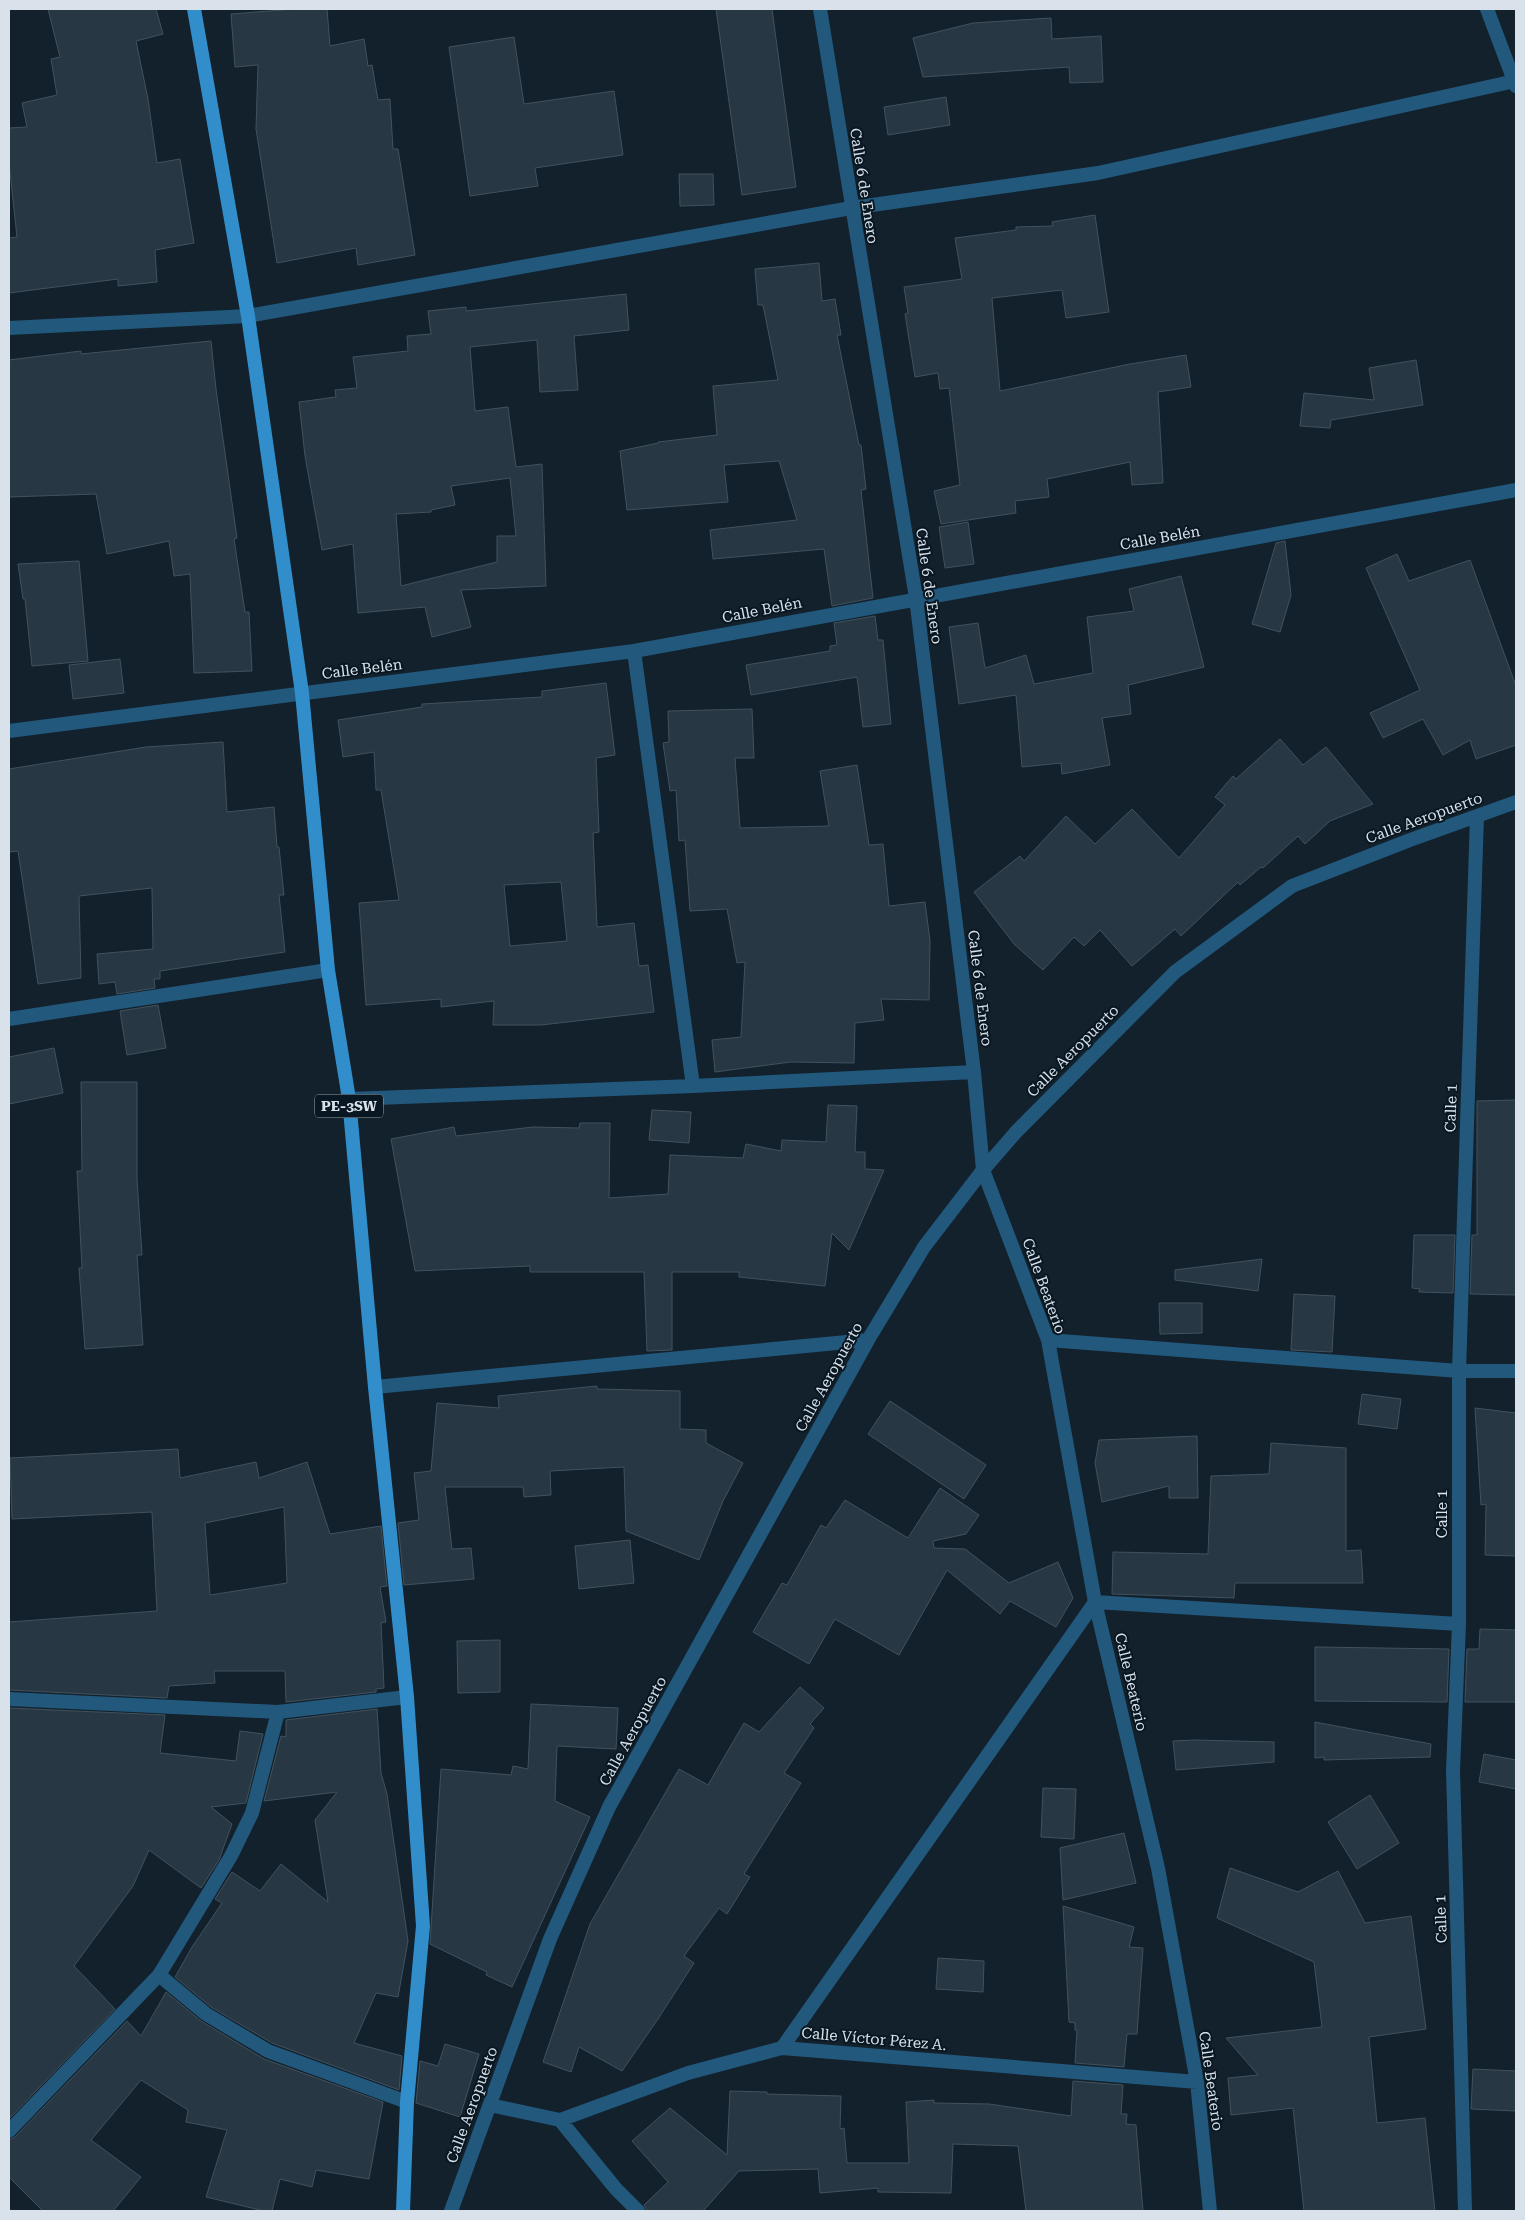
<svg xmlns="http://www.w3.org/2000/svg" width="1525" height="2220" font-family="'Roboto Serif',serif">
	<rect width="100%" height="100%" fill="#12212c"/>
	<path fill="#273743" stroke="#41525f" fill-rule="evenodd" d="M48,9H156L163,34L136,41L148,99L157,163L180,159L194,243L155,250L157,282L118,286V279L9,293V238L17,237L9,163V128L27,127L22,103L57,95L51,59L60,57Z
		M295,9H327L330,46L364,39L368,66L372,65L378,100L390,99L393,149H398L415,255L358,265L356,248L277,263L256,129L258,65L235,67L231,14Z
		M716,9H772L796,187L742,195Z
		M1051,18L1052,39L1101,36L1103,82L1070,83L1069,67L923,77L913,38L973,23Z
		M514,37L524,104L614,91L623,155L535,168L538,186L470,196L449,47Z
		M946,97L950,125L888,135L884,107Z
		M679,174H713L714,205L680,206Z
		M1095,215L1109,312L1066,318L1062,290L992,298L1000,391L1130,364L1186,355L1191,387L1158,392L1163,483L1132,485L1130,462L1047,479L1049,497L1015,501L1016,513L941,524L934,491L960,485L949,388L940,389L938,373L915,377L905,314L908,313L904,287L962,279L955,238L1016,230V227L1053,226L1052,222Z
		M819,263L822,301L835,299L841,335H837L859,445H861L866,489L861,490L873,598L832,606L824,549L713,559L710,530L797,520L779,461L724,465L728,502L627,510L620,451L658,443V442L717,435L713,386L778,380L763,305H758L755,269Z
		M626,294L629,330L574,336L578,390L540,392L537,340L470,347L475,411L508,407L516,467L542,464L546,586L461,590L471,627L432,637L425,607L358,613L353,544L322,550L305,456L299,402L336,397L335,390L357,388L353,357L408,351L407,336L431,334L428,311L466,307V311ZM510,478L516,536H497V562L401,586L396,514L431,512V510L455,505L451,486Z
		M211,341L216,389L237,538L234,539L245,612H249L252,671L194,673L190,574L174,576L169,541L107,554L96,494L9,497V360L81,351V354Z
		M1416,360L1423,405L1331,420L1330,428L1300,426L1304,393L1374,400L1369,368Z
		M968,522L974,564L945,568L939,527Z
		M1285,541L1291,595L1280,632L1252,624L1276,543Z
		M1397,554L1409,581L1470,560L1516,686V745L1476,759L1470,740L1443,755L1423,719L1383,738L1370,713L1420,690L1366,568Z
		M79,561L88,661L32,666L25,599H23L18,564Z
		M1181,576L1204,667L1128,685L1131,714L1102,718L1110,765L1062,774L1061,763L1022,767L1016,695L959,704L949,627L978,623L985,668L1026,655L1034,684L1093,673L1087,617L1134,611L1129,589Z
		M875,616L878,640H883L891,724L863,727L857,677L751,695L746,665L830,651V646L837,645L834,623Z
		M120,659L124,693L73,699L69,665Z
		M606,683L615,755L596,758L599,832L593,833L597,927L634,923L639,966L648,965L654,1012L541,1025H493L494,1001L441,1007V999L366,1005L359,903L399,900L381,790H376L374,752L343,757L338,720L422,707V704L542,697V691ZM561,882L567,941L510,946L504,885Z
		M752,709L754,758H735L740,828L829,826L820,771L857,765L869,845L883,844L889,906L925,902L930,941L929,1000L881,999L884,1020L855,1023L854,1063L791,1062L715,1072L712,1040L741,1037L745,962L737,963L727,909L690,911L685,840L679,841L676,790L670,791L663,743L669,742L668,711Z
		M1280,739L1303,765L1326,747L1373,804L1330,821L1305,844L1298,836L1263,868L1261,867L1240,885L1238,882L1181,936L1175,929L1132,966L1100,930L1084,946L1074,937L1043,970L1014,944L974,892L1020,856L1024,861L1066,816L1095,844L1132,809L1179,858L1225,805L1215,797L1233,776L1236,779Z
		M223,742L227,812L274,807L277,847H279L284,895H279L285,952L160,971V979H154L155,988L117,994L115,982L99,984L97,954L153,949L152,888L79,896L81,978L38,984L18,851L9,852V769L146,747Z
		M158,1005L166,1048L127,1055L120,1011Z
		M54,1048L63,1093L9,1104V1057Z
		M81,1082H137V1179L142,1255H137L143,1345L85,1349L79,1268H82L77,1171H82Z
		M1516,1100V1295L1470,1294L1472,1235H1477V1101Z
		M828,1105L857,1106L855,1152H865V1169L884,1170L849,1250L832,1233L825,1286L739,1277V1272H672V1350L647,1351L644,1272H530V1266L415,1271L391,1139L454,1127L456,1136L533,1127L579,1128L580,1123H610L609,1198L668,1194L670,1155L743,1158L746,1144L781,1151L782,1140L826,1142Z
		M652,1110L691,1112L689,1143L649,1140Z
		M1414,1235H1455L1453,1293L1419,1292L1420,1289L1412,1288Z
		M1262,1259L1258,1291L1175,1280V1270Z
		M1294,1294L1335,1296L1332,1352L1291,1350Z
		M1159,1303H1202V1333L1160,1334Z
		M597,1386V1389L680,1391V1429L706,1430V1443L743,1463L723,1501L699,1560L626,1531L624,1467L550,1471L551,1495L524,1497L523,1487H445L452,1549L471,1548L474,1579L404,1585L398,1523L419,1520L414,1473L431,1471L437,1403L499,1408L498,1396Z
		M1362,1394L1401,1399L1397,1429L1358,1424Z
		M890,1401L986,1465L964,1499L868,1434Z
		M1475,1408L1516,1413V1556L1485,1555L1486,1504L1481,1505Z
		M1197,1436L1198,1498H1169V1486L1102,1502L1095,1463L1099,1440Z
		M1271,1443L1346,1448V1551L1361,1550L1363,1583H1235L1234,1598L1112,1594L1113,1552L1208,1554L1211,1476L1269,1474Z
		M178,1449L180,1478L256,1462L259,1478L307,1462L330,1534L381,1526L387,1586L380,1587L386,1622L381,1623L384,1688L376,1689V1692L286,1702L285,1671H214L215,1683L169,1686L167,1698L9,1690V1622L157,1611L152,1512L12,1519L10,1458ZM284,1507L287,1583L210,1595L205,1523Z
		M940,1488L979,1515L966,1534L933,1541L934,1548L965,1549L1009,1583L1058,1562L1073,1598L1056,1627L1010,1601L1000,1614L947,1570L899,1655L835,1619L809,1664L753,1632L782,1583L787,1585L821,1525L826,1528L845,1500L908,1538Z
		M630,1540L634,1583L579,1589L575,1546Z
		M1480,1629L1516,1630V1702H1465L1467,1649H1479Z
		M500,1640V1692L458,1693L457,1641Z
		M1315,1647L1449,1649L1447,1702L1315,1701Z
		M800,1687L824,1708L810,1724L814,1728L784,1773L801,1783L744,1874L750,1877L727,1914L719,1908L684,1956L694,1963L658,2019L622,2071L579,2047L571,2072L543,2062L590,1924L679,1769L708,1785L744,1723L759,1732Z
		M531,1704L618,1708L616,1749L557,1746L555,1801L590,1817L512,1987L486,1975L487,1972L430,1944L441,1769L511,1775L513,1766L528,1769Z
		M9,1708L165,1715L160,1753L236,1761L240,1731L263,1734L246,1803L211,1807L232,1824L219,1860L201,1888L149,1850L133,1886L74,1966L115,2009L9,2119Z
		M377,1709L381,1773L387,1794L408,1941L398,1997L376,1993L354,2043L402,2056L399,2090L272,2043L211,2007L175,1977L192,1947L222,1903L215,1899L232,1872L260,1891L281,1864L328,1902L315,1820L337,1792L264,1801L281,1736L286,1737V1720Z
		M1315,1722L1431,1744L1430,1757L1324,1760V1757L1315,1758Z
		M1195,1740L1274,1742V1762L1176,1770L1173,1741Z
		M1484,1754L1516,1760V1789L1479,1782Z
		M1043,1788L1076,1789L1074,1839L1041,1837Z
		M1370,1795L1399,1843L1357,1869L1328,1822Z
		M1124,1833L1136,1883L1063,1900L1060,1848Z
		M1230,1868L1298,1892L1338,1871L1365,1923L1411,1916L1426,2029L1369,2037L1377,2123L1425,2118L1435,2211H1304L1293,2108L1231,2115L1228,2078L1258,2075L1226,2038L1322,2027L1314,1962L1217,1918Z
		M1063,1906L1134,1927L1129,1947L1143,1948L1137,2034H1127L1124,2067L1075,2063L1077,2030H1075V2023L1069,2022Z
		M938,1958L984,1961L983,1992L936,1989Z
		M166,1992L201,2021L264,2059L383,2102L369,2179L316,2170L312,2187L280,2179L272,2211H264L206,2197L227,2130L186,2122L188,2110L141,2080L91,2140L141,2177L113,2211H43L9,2177V2140L15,2137L127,2021L141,2036Z
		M445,2044L479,2054L460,2117L416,2103L420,2061L438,2066Z
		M1473,2069L1516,2071V2111L1471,2109Z
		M1073,2081L1123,2085L1121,2114H1127L1126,2124L1136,2125L1143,2211H1026L1018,2146L953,2144L951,2193L878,2192V2188L820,2193L818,2169L739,2171L703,2211H647L644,2205L668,2182L632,2141L670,2108L727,2155L730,2091L767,2092V2094L841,2096L840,2129L844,2128L847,2163H909L906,2102L934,2100V2103L989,2104L1071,2116Z"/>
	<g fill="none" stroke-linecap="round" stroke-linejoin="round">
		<path stroke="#22587c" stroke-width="14" d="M820,9L916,598L974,1072L983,1170L1048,1340L1095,1602L1158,1868L1197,2082L1210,2211
			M1487,9L1516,86
			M9,328L248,316L851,208L1098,173L1515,81
			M634,651L693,1086
			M9,731L634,651L1516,490
			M9,1019L328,970
			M349,1099L693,1086L974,1072
			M1048,1340L1459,1371H1516
			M375,1387L868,1340
			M9,1699L278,1712L407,1697
			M159,1975L206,2014L268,2051L407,2102
			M782,2048L1095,1602L1459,1624
			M490,2105L560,2120L616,2189L638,2211
			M560,2120L688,2073L782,2048L1197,2082
			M9,2131L159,1975L231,1856L252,1813L278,1712
			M451,2211L550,1939L609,1807L868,1340L924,1247L983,1170L1016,1132L1175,972L1292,886L1410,840L1516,802
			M1465,2211L1453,1770L1459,1624V1371L1477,816"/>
		<path stroke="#328eca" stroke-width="14" d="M194,9L248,316L302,693L328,970L349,1099L375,1387L407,1697L423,1926L407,2102L403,2211"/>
	</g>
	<g text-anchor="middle" stroke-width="4" stroke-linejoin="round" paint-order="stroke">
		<rect fill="#081722" stroke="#9aa5ae" stroke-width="1" x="315" y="1094.5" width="68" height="23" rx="4"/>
		<g font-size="14" font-weight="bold" fill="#d9e2ea">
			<text x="349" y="1111">PE-3SW</text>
		</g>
		<g font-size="15" fill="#d9e2ea" stroke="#081722">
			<text transform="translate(864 186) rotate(81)" y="5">Calle 6 de Enero</text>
			<text transform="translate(1160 538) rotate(-10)" y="5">Calle Belén</text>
			<text transform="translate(929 586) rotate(82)" y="5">Calle 6 de Enero</text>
			<text transform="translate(762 610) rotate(-11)" y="5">Calle Belén</text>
			<text transform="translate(362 669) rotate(-7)" y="5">Calle Belén</text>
			<text transform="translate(1424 818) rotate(-20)" y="5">Calle Aeropuerto</text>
			<text transform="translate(980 988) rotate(83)" y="5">Calle 6 de Enero</text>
			<text transform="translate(1073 1051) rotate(-45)" y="5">Calle Aeropuerto</text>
			<text transform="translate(1451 1108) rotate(-88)" y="5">Calle 1</text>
			<text transform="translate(1044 1286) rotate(70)" y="5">Calle Beaterio</text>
			<text transform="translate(829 1377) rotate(-61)" y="5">Calle Aeropuerto</text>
			<text transform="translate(1442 1514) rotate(-90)" y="5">Calle 1</text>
			<text transform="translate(1131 1682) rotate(77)" y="5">Calle Beaterio</text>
			<text transform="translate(633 1731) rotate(-61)" y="5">Calle Aeropuerto</text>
			<text transform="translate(1441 1919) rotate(-92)" y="5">Calle 1</text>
			<text transform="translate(874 2039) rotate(5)" y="5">Calle Víctor Pérez A.</text>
			<text transform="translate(1211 2081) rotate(82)" y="5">Calle Beaterio</text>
			<text transform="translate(472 2105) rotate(-70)" y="5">Calle Aeropuerto</text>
		</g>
	</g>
	<rect width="1525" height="2220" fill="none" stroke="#d9e2ea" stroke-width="20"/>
</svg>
